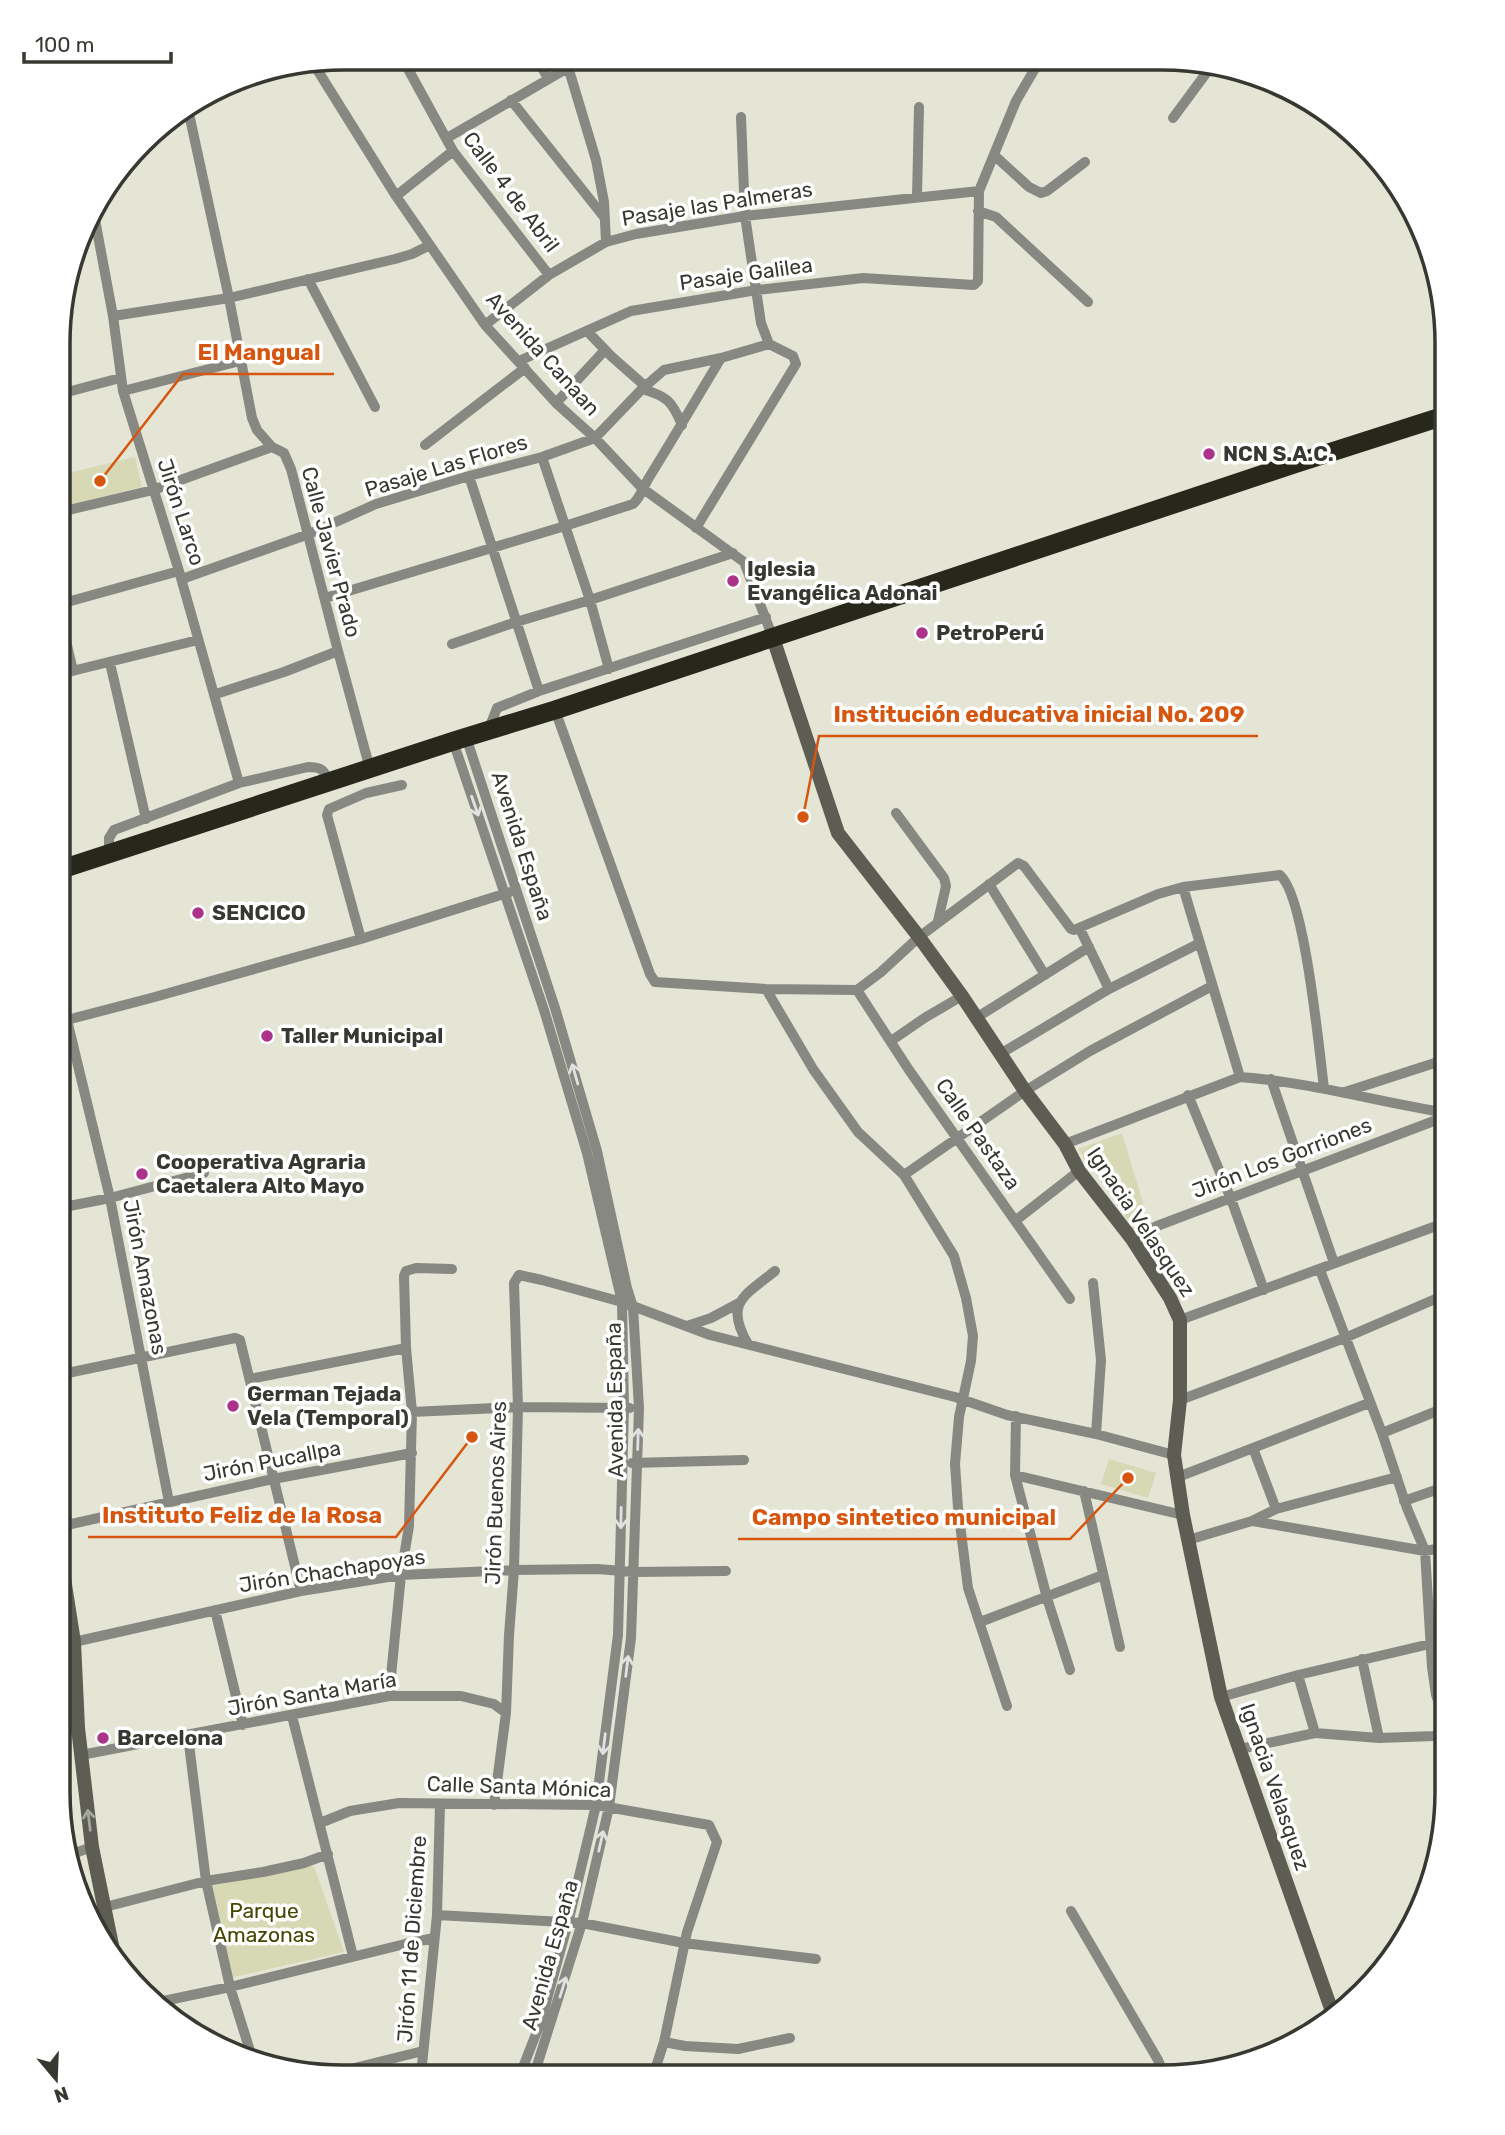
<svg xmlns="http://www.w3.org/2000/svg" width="1505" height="2135" font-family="Rubik,sans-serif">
	<rect width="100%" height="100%" fill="#e4e5d5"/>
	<path fill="#d7d9b5" d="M135,457L142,487L60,507V475Z
		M1122,1133L1151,1229L1139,1236L1078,1149Z
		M1157,1238L1185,1298L1180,1302L1147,1242Z
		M1109,1459L1156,1473L1148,1498L1101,1484Z
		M314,1866L344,1952L230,1978L208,1887Z"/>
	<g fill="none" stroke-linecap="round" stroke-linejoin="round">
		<path stroke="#888882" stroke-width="10" d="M402,58L453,151L549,275
			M537,58L548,79
			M313,63L396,196L485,325L556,403L595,438L642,488L744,562L773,638
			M511,100L604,217
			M188,109L229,298L252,418L257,430L272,447L284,453L291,469L338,651L370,769
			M1173,118L1213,64
			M447,138L566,69L569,70L596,160L604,202L606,242
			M994,155L1029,187L1041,193L1047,191L1085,162
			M396,196L453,151
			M917,197L919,107
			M93,209L113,316L123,391L179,571L239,783
			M978,211L996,217L1088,302
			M308,279L375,407
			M113,316L229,298L395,259L412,254L430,245
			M485,325L549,275L606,242L636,234L745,216L979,191
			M587,331L611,356L645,386
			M519,361L631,311L757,290L863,278L974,285L978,281L979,191L1016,101L1040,60
			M642,389C667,396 672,401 682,425
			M123,391L240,361
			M60,394L120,378
			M556,403L605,350
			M425,445L525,368
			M542,457L590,600L609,669
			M469,476L539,691
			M60,512L153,490L272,447
			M696,528L796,364L793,356L769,344L761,323L745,216L741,117
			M182,579L309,534L376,504L469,476L542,457L595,438L642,389L664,370L721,358L769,344
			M325,598L565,526L633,504C641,497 644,485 650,476C674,437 697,398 721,358
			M60,604L179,571
			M60,615L73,671
			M452,644L516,622L590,600L733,553
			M110,663L146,819
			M60,674L198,640
			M216,694L284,672L338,651
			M555,710L650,974L655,982L766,989L857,990L881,972L919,937L1018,863L1024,866L1071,929L1074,930L1158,894L1183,887L1280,875C1305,896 1319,1050 1324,1088
			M488,731L497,708L539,691L766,617
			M466,737L555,1008L597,1151L627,1288L633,1307L639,1408L631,1638L609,1807L582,1923L534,2075
			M453,741L544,1010L587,1153L622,1302L624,1408L618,1635L596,1805L568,1923L541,2021L520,2075
			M896,813L944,878L946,886L938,921
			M109,854V838L114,830L239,783L308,767C322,767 324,770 329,782
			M989,884L1045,975
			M1183,887L1240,1077
			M1080,929L1109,989
			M361,939L327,815L329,809L366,793L402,785
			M766,989L813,1069L858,1132L904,1175L954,1256L966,1298L973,1336L971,1361L959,1417L955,1464L958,1508L968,1588L1007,1706
			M857,990L909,1070L1070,1299
			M976,1018L1089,947
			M67,1020L110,1198L169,1502
			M59,1022L151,998L361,939L510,892
			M891,1041L926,1017L962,996
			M1000,1054L1109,989L1200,943
			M1271,1079L1334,1263
			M1345,1092L1447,1059
			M1188,1095L1231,1199L1264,1290
			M1065,1144L1240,1077C1310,1082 1378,1102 1447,1113
			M904,1175L1025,1091L1090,1051L1212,986
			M59,1208L110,1198L204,1173
			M1015,1221L1079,1171
			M1132,1239L1157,1226L1447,1116
			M1093,1283L1101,1360L1096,1434
			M1180,1320L1447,1222
			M687,1326L711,1318L739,1303
			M748,1344C724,1303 744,1296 775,1271
			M58,1375L235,1338L240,1340L301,1591
			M250,1379L406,1348
			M1180,1400L1347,1337L1447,1294
			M412,1412L518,1407L630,1408
			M1016,1416L1015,1475L1047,1598L1070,1670
			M1382,1433L1447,1407
			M1253,1448L1276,1509
			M632,1463L744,1460
			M1015,1475L1183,1515
			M1178,1477L1369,1403
			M1084,1491L1120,1647
			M1404,1501L1447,1486
			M1253,1521L1425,1551L1447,1547
			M58,1527L273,1479L412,1453
			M1188,1540L1252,1521L1276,1509L1397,1477
			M215,1610L243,1725
			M980,1622L1103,1575
			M74,1642L301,1591L401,1575L514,1570L598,1569L633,1572L726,1571
			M1362,1659L1379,1738
			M1298,1675L1315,1733
			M389,1696L401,1575L409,1526L412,1412L406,1348L404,1276L406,1271L416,1268L452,1269
			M1221,1697L1298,1675L1447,1640
			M292,1716L353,1956
			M58,1731L78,1728
			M188,1736L206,1881L230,1987L251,2054
			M1240,1749L1315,1733L1379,1738L1435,1736L1440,1731L1444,1716L1436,1695L1432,1667L1425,1551L1407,1508L1382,1433L1320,1270
			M81,1755L389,1696H461L494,1704L506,1713
			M494,1805L506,1713L509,1635L514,1570L518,1407L514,1283L519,1275L542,1280L622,1302L710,1335L955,1397L1007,1415L1096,1434L1174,1455
			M320,1823L350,1811L399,1803L596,1805L709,1825L717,1842L687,1932L664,2042L653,2076
			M72,1854L92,1847
			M76,1872L90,1922
			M105,1907L206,1881L263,1872L304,1863L328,1854
			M1071,1911L1158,2060L1165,2077
			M437,1915L582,1923L684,1943L816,1959
			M154,2003L230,1987L405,1944L434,1938
			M664,2042L685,2046L738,2049L790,2038
			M326,2075L423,2051
			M421,2075L437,1915L440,1804"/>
		<path stroke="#5d5d54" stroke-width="14" d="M773,638L838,833L919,937L962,996L1025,1091L1065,1144L1079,1171L1132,1239L1170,1298L1180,1320V1400L1174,1455L1183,1515L1221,1697L1334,2017
			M58,1540L74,1642L78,1728L92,1847L115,1960"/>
		<path stroke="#27271b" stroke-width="19" d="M59,870L457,740L555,710L1294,464L1447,415"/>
	</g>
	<defs><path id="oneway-shaft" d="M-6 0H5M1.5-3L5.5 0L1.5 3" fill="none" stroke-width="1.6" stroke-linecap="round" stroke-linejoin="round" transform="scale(1.75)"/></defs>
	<g stroke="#e1e1e0">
		<use href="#oneway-shaft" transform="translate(475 806) rotate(71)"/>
		<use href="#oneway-shaft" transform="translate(575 1074) rotate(-106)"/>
		<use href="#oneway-shaft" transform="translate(638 1439) rotate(-88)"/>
		<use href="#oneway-shaft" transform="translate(621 1518) rotate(91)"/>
		<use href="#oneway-shaft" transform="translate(627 1666) rotate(-83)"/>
		<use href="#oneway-shaft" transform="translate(604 1744) rotate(97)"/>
		<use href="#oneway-shaft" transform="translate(601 1841) rotate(-77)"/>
		<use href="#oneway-shaft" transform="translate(563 1987) rotate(-73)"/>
	</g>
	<use stroke="#a6a6a1" href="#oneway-shaft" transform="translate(89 1820) rotate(-97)"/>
	<g fill="#ab348a" stroke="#fff" stroke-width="2.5">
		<circle cx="1209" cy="454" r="7"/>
		<circle cx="733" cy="581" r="7"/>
		<circle cx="922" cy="633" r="7"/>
		<circle cx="198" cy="913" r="7"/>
		<circle cx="267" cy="1036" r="7"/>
		<circle cx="142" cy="1174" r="7"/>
		<circle cx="233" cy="1406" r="7"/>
		<circle cx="103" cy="1738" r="7"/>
	</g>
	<g text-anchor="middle" stroke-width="7" stroke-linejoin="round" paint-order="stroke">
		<g font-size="21" fill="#383832" stroke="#fff">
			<text transform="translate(511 192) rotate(53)" y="7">Calle 4 de Abril</text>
			<text transform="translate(717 204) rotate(-9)" y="7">Pasaje las Palmeras</text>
			<text transform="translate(746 274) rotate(-8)" y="7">Pasaje Galilea</text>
			<text transform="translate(543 354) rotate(48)" y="7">Avenida Canaan</text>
			<text transform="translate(446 466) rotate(-17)" y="7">Pasaje Las Flores</text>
			<text transform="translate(181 512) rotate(72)" y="7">Jirón Larco</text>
			<text transform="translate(331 552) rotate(75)" y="7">Calle Javier Prado</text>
			<text transform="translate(522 846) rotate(72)" y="7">Avenida España</text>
			<text transform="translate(978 1134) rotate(55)" y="7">Calle Pastaza</text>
			<text transform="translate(1282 1158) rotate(-21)" y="7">Jirón Los Gorriones</text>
			<text transform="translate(1141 1222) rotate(56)" y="7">Ignacia Velasquez</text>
			<text transform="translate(145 1277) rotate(79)" y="7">Jirón Amazonas</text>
			<text transform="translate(615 1400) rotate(-91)" y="7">Avenida España</text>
			<text transform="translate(272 1461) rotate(-11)" y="7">Jirón Pucallpa</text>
			<text transform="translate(496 1493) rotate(-88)" y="7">Jirón Buenos Aires</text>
			<text transform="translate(332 1571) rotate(-9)" y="7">Jirón Chachapoyas</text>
			<text transform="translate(312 1694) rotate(-10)" y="7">Jirón Santa María</text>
			<text transform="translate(519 1787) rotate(2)" y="7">Calle Santa Mónica</text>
			<text transform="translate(1275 1787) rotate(71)" y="7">Ignacia Velasquez</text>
			<text transform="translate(412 1939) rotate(-86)" y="7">Jirón 11 de Diciembre</text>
			<text transform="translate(550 1955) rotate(-74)" y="7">Avenida España</text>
		</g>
		<g font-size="21" font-weight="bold" fill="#383832" stroke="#fff" text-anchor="start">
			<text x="1223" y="461">NCN S.A.C.</text>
			<text x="747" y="576">Iglesia<tspan x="747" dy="24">Evangélica Adonai</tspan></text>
			<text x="936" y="640">PetroPerú</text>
			<text x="212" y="920">SENCICO</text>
			<text x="281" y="1043">Taller Municipal</text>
			<text x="156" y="1169">Cooperativa Agraria<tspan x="156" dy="24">Caetalera Alto Mayo</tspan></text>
			<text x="247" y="1401">German Tejada<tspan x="247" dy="24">Vela (Temporal)</tspan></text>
			<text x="117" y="1745">Barcelona</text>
		</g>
		<g font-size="21" fill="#454400" stroke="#fff">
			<text x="264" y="1918">Parque<tspan x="264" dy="24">Amazonas</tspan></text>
		</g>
	</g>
	<path d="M0 0H1505V2135H0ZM343 70H1162A273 273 0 0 1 1435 343V1792A273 273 0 0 1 1162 2065H343A273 273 0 0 1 70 1792V343A273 273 0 0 1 343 70Z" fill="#fff" fill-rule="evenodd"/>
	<path fill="none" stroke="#383832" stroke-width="3.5" d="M343 70H1162A273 273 0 0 1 1435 343V1792A273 273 0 0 1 1162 2065H343A273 273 0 0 1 70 1792V343A273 273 0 0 1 343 70Z"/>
	<path fill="none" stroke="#d65610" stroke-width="2.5" d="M100 481L183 374H334M803 817L819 736H1258M472 1437L396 1537H88M1128 1478L1070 1539H738"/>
	<g fill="#d65610" stroke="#fff" stroke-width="2.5">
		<circle cx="100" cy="481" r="7"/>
		<circle cx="803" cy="817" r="7"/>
		<circle cx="472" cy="1437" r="7"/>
		<circle cx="1128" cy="1478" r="7"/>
	</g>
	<g font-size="23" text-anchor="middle" font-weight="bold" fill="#d65610" stroke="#fff" stroke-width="7" stroke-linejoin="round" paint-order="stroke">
		<text x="259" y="360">El Mangual</text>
		<text x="1039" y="722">Institución educativa inicial No. 209</text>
		<text x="242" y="1523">Instituto Feliz de la Rosa</text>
		<text x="904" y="1525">Campo sintetico municipal</text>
	</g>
	<g transform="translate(56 2079) rotate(161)" stroke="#ffffff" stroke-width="5" paint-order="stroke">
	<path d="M0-5L12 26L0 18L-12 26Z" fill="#383832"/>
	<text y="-10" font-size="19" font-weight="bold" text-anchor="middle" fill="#383832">N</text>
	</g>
	<path d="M24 52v10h147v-10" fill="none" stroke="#383832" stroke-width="3.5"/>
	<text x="35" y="52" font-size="21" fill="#383832" stroke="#ffffff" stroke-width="5" paint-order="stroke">100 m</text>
</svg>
